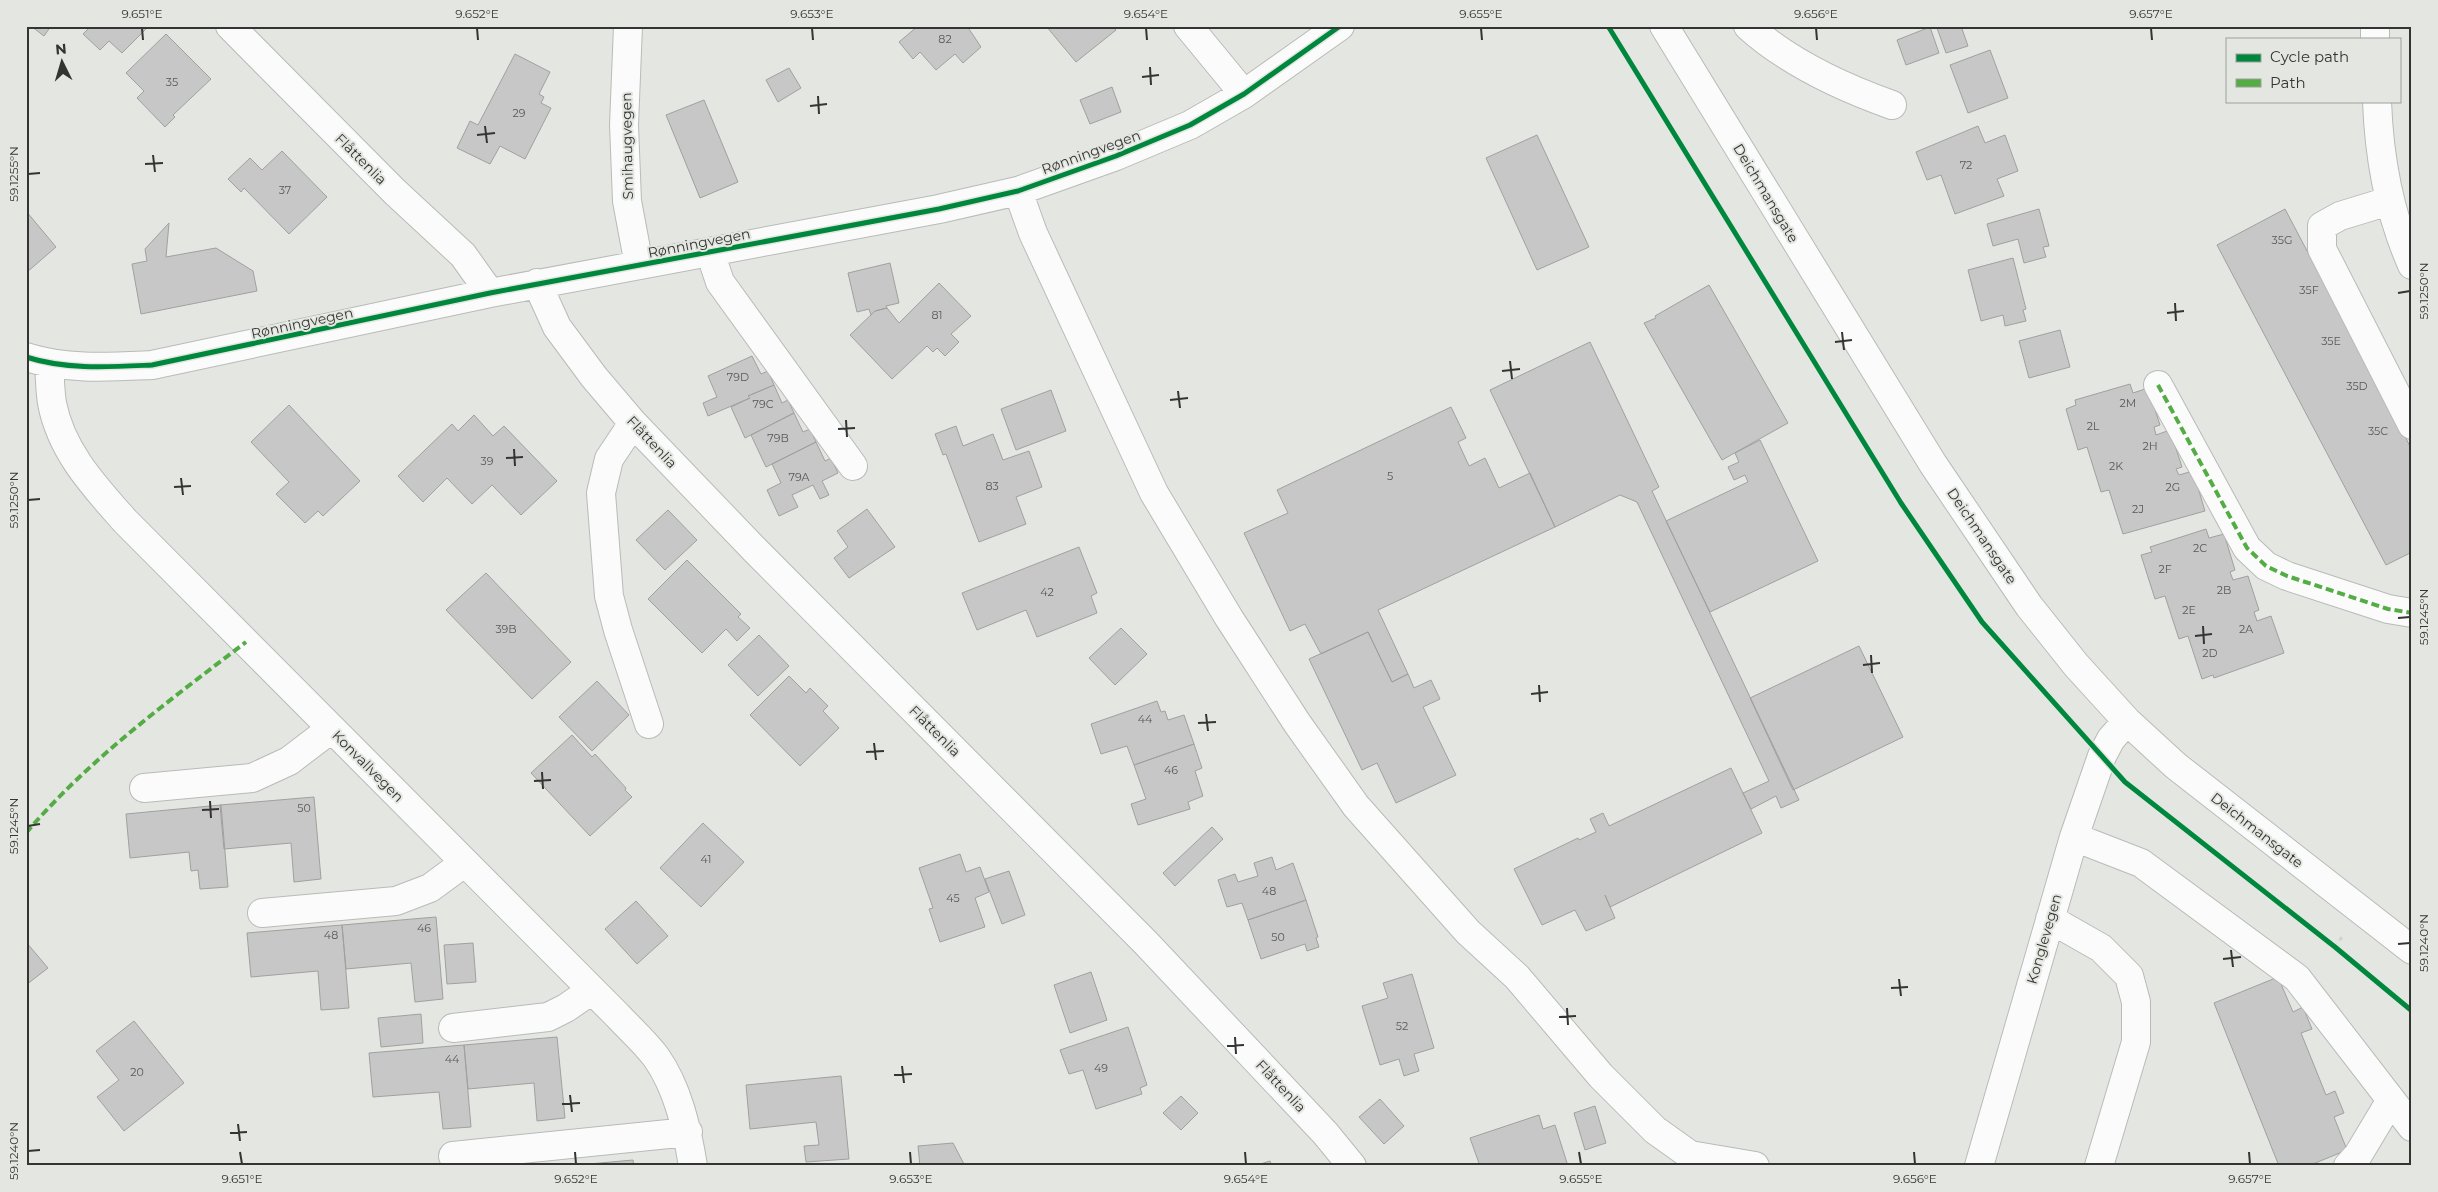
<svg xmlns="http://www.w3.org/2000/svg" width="2438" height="1192" font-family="Montserrat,sans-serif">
	<rect width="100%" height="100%" fill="#e4e6e2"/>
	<path fill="#c7c7c7" stroke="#a0a19f" d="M31,26H51L44,36Z
		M91,26H149L122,53L109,41L100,50L83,34Z
		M918,26H967L981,47L963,63L955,54L936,70L920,52L913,59L899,42Z
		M1046,26H1113L1116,30L1076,62Z
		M1942,26H1961L1968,46L1946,53L1937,28Z
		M1930,27L1939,53L1906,65L1897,40Z
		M166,34L211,79L173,115L175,117L165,127L137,98L144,91L126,73Z
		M1990,50L2008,98L1968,113L1950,65Z
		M515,54L550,72L539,94L544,97L541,103L551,108L525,159L500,146L490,164L457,148L470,121L478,125Z
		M789,68L801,88L778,102L766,80Z
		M1112,87L1121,112L1090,124L1080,100Z
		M704,100L738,182L700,198L666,115Z
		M1978,126L1985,143L2005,135L2018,171L1997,179L2004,196L1955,214L1941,175L1927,180L1916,152Z
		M1537,135L1589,247L1537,270L1486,158Z
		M282,151L327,197L289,234L244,188L241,192L228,179L250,158L262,170Z
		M2039,209L2049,246L2043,247L2046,257L2024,263L2018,239L1993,246L1987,224Z
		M2285,209L2412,450V552L2386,565L2217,245Z
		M26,211L56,247L26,273Z
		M169,223L166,257L216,248L253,271L257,291L141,314L132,264L147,261L145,249Z
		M2013,258L2026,309L2023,310L2026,321L2005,326L2003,315L1981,321L1968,270Z
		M890,263L899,303L886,306L887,308L875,311L871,315L869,309L857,312L848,273Z
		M939,283L971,316L951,334L959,342L945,356L937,348L933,352L927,346L892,379L850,335L875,311L887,308L899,323Z
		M1709,285L1788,423L1722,460L1644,323L1656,318L1655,316Z
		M2060,330L2070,367L2029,378L2019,341Z
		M1590,342L1659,487L1652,491L1799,800L1781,808L1776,796L1751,809L1743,793L1769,781L1637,502L1620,495L1555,527L1490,390Z
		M752,356L761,374L768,371L774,385L748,396L750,398L708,416L703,403L717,397L708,376Z
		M2130,384L2133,393L2148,388L2160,425L2154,427L2156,435L2170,430L2182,467L2176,469L2179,475L2193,471L2205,511L2123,534L2109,490L2101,492L2087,447L2078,450L2066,409L2076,405L2075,400Z
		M774,385L782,403L788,400L794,413L745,438L731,407L750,398L748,396Z
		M1051,390L1066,431L1016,450L1001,409Z
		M289,405L360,481L323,516L318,511L305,523L276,494L289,482L251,442Z
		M1451,407L1466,438L1458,442L1469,466L1485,458L1499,488L1530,473L1555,527L1378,610L1408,674L1392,682L1368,632L1321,654L1305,624L1290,631L1244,533L1288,513L1277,490Z
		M794,413L803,432L810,429L816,442L766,467L751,435Z
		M474,415L493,436L504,426L557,481L521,515L492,485L472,504L447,478L423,502L398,476L452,424L458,431Z
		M956,426L963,446L993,434L1003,460L1029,451L1042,487L1016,497L1026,524L979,542L946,454L943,455L935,434Z
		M1760,440L1818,561L1710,612L1666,521L1748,482L1745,475L1734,480L1728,467L1739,462L1735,453Z
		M816,442L825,461L831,458L838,473L822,481L829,495L820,499L813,485L792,495L798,507L779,516L767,490L781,483L772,464Z
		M867,509L895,547L849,578L834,558L848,547L837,531Z
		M668,510L697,540L665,570L636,540Z
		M2206,529L2209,538L2224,534L2235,570L2230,572L2233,580L2248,576L2259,610L2254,612L2257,621L2271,616L2284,653L2214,678L2213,675L2202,679L2188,636L2179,639L2165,596L2155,599L2141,555L2152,552L2150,547Z
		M1079,547L1097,593L1091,596L1097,613L1037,637L1026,610L977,630L962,593Z
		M687,560L741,614L738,617L750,628L737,641L726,629L702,653L648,599Z
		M486,573L571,662L532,699L446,610Z
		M1121,628L1147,654L1115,685L1089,658Z
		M1368,632L1392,682L1408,674L1414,688L1431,680L1440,699L1423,707L1456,775L1396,803L1377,763L1362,770L1309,659Z
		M759,635L789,666L758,696L728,665Z
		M1859,646L1903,737L1793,790L1750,698Z
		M789,676L806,693L810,688L828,706L823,711L839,728L800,766L750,715Z
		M597,681L629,715L592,751L559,717Z
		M1157,701L1161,712L1165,711L1168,720L1184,715L1194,744L1134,765L1127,746L1101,754L1091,724Z
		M572,735L592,757L595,754L626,788L625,790L632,797L590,836L531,773Z
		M1194,744L1202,768L1195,771L1203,796L1188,802L1190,809L1138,825L1131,804L1146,799L1134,765Z
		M1731,768L1762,833L1610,907L1605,895L1615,918L1586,931L1575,910L1542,925L1514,869L1578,838L1579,840L1596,832L1590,819L1603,813L1609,826Z
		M314,797L321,879L294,882L291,843L224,849L220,805Z
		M221,805L228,887L200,889L198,870L191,871L189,852L130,858L126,814Z
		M703,823L744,862L701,907L660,868Z
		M1212,827L1223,839L1175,886L1163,873Z
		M960,854L966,872L980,867L989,892L975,898L985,927L940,942L929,909L933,908L919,868Z
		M1272,857L1276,870L1293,863L1306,900L1248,920L1242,903L1227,907L1218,880L1235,874L1238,882L1258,876L1254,863Z
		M1009,871L1025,915L1002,924L985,879Z
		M1306,900L1318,937L1316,938L1319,947L1307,951L1305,944L1261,959L1248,920Z
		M636,901L668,936L637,964L605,929Z
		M436,917L443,999L415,1002L411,963L346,969L342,925Z
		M342,925L349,1008L321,1010L318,971L251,977L247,933Z
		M26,942L48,968L26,985Z
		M473,943L476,982L447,984L444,945Z
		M1091,972L1107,1020L1070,1033L1054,985Z
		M1412,974L1434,1048L1414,1054L1419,1071L1404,1076L1399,1059L1380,1065L1362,1006L1388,998L1383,983Z
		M2278,977L2293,1012L2303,1007L2312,1029L2301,1033L2326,1095L2335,1091L2344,1113L2334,1117L2347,1150L2308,1166H2279L2214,1003Z
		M421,1014L423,1043L381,1047L378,1018Z
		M134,1021L184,1083L124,1131L97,1097L119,1080L96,1051Z
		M1128,1027L1147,1085L1140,1088L1142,1094L1096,1109L1083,1070L1069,1074L1060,1050Z
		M557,1037L565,1118L537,1121L534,1083L468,1089L464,1045Z
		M464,1045L471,1127L443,1129L439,1092L373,1097L369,1053Z
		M841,1076L849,1159L806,1162L804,1146L819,1145L816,1122L750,1129L746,1085Z
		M1181,1096L1198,1113L1181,1130L1163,1113Z
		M1380,1099L1404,1126L1384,1144L1359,1117Z
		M1595,1106L1606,1143L1585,1150L1574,1113Z
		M1539,1115L1543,1129L1555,1125L1568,1166H1480L1470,1138Z
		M953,1143L965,1166H920L918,1146Z
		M633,1160L634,1166H567Z
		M1270,1161L1272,1166H1254Z"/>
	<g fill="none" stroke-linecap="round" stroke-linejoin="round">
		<g stroke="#b9bbb8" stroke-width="30">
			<path id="minor" d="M230,26L395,192L463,255L490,293
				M628,26L624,125L627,201L639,265
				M1188,26L1244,94
				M1664,26L1933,464L2029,606L2076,665L2127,721L2176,766L2412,950
				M1748,26C1789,63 1841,87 1892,105
				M2375,26V39
				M2377,101C2379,157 2389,213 2412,265
				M1018,191L1033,233L1154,493L1229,618L1297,723L1356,806L1468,932L1517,977L1601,1076L1655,1130L1690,1155L1755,1166
				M2389,201L2340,216L2322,226V249L2412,425
				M710,252L720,282L853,466
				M537,283L557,327L594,377L633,423L755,550L1146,943L1325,1133L1352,1166
				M26,357C67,370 109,367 152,365L490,293L939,209L1018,191L1116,156L1190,125L1244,94L1340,26
				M49,365C50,377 50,391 52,403C61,451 94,486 125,521L617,1015C630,1029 645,1042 656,1057C678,1088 687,1129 693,1166
				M2158,385L2247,548L2266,566L2287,576L2388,609L2412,613
				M633,423L609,459L601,493L609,596L618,630L649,724
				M144,788L252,778L289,761L331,729
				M2074,837L2141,863L2297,978L2412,1127
				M262,913L396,901L430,888L464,863
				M2050,919L2101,948L2129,976L2136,1002V1042L2099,1166
				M453,1028L548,1017L566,1008L592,990
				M453,1156L688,1132
				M1979,1166L2074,837L2102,756L2111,739L2127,721
				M2348,1166L2358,1155L2391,1100"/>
		</g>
		<path stroke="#d1d2d1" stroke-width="3" stroke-dasharray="4 4" stroke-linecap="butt" d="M2335,947L2342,937"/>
		<use href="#minor" stroke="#fbfbfb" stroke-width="28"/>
		<path stroke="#54ac45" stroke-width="4" stroke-dasharray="8 4" stroke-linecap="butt" d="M2158,385L2247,548L2266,566L2287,576L2388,609L2412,613
			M26,833C90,758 169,701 246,642"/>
		<g stroke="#e4e7e1" stroke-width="8">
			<path id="cycleway" d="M1608,26L1901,503L1982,622L2125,782L2335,947L2412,1011
				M26,357C67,370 109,367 152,365L490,293L939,209L1018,191L1116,156L1190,125L1244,94L1340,26"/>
		</g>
		<use href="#cycleway" stroke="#00873e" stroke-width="5"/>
	</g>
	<path fill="none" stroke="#343532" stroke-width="2" d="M142,28L143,40M477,28L478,40M812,28L813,40M1146,28L1147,40M1481,28L1482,40M1816,28L1817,40M2151,28L2152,40M1150,67L1151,85M1142,77L1159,75M818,96L819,114M810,106L827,104M485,126L487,143M477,135L495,133M153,155L155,172M145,164L163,163M28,174L40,173M2398,293L2410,291M2175,303L2176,321M2167,313L2184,311M1842,332L1844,350M1835,342L1852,340M1510,361L1512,379M1502,371L1520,369M1178,391L1180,408M1170,400L1188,398M846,420L847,437M838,429L855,428M514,449L515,466M506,458L523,457M181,478L183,495M174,487L191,486M28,500L40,499M2398,618L2410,617M2203,626L2204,644M2195,636L2212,634M1871,655L1872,673M1863,665L1880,663M1539,685L1540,702M1531,694L1548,692M1206,714L1208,731M1198,723L1216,722M874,743L876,760M866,752L884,751M542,772L543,789M534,781L551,780M210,801L211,818M202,810L219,809M28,826L40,824M2398,944L2410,943M2231,950L2233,967M2223,959L2241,957M1899,979L1901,996M1891,988L1908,987M1567,1008L1568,1025M1559,1017L1576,1016M1235,1037L1236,1054M1227,1046L1244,1045M902,1066L904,1083M894,1075L912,1074M570,1095L572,1112M562,1104L580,1103M238,1124L240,1141M230,1133L247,1132M28,1151L40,1150M240,1152L242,1164M575,1152L576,1164M910,1152L911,1164M1245,1152L1246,1164M1579,1152L1581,1164M1914,1152L1915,1164M2249,1152L2250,1164"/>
	<g text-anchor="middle" stroke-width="4" stroke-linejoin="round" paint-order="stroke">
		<g font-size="11" fill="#595a57">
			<text x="945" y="43">82</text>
			<text x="172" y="86">35</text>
			<text x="519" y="117">29</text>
			<text x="1966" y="169">72</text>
			<text x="285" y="194">37</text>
			<text x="2282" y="244">35G</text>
			<text x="2309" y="294">35F</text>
			<text x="937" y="319">81</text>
			<text x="2331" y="345">35E</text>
			<text x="738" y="381">79D</text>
			<text x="2357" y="390">35D</text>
			<text x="2128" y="407">2M</text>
			<text x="763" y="408">79C</text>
			<text x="2093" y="430">2L</text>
			<text x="2378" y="435">35C</text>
			<text x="778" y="442">79B</text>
			<text x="2150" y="450">2H</text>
			<text x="487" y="465">39</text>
			<text x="2116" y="470">2K</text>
			<text x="1390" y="480">5</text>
			<text x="799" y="481">79A</text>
			<text x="992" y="490">83</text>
			<text x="2173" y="491">2G</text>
			<text x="2138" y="513">2J</text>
			<text x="2200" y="552">2C</text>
			<text x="2165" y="573">2F</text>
			<text x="2224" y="594">2B</text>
			<text x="1047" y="596">42</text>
			<text x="2189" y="614">2E</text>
			<text x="506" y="633">39B</text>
			<text x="2246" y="633">2A</text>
			<text x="2210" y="657">2D</text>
			<text x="1145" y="723">44</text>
			<text x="1171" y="774">46</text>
			<text x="304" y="812">50</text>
			<text x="706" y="863">41</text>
			<text x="1269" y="895">48</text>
			<text x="953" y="902">45</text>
			<text x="424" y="932">46</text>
			<text x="331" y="939">48</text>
			<text x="1278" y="941">50</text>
			<text x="1402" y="1030">52</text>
			<text x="452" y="1063">44</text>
			<text x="1101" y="1072">49</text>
			<text x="137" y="1076">20</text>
		</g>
		<g font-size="14" fill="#343532" stroke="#e4e7e1">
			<text transform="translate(627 146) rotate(-91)" y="5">Smihaugvegen</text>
			<text transform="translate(1091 152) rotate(-20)" y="5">Rønningvegen</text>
			<text transform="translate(361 159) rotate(45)" y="5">Flåttenlia</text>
			<text transform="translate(1766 193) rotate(59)" y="5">Deichmansgate</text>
			<text transform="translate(699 243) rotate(-11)" y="5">Rønningvegen</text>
			<text transform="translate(302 323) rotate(-12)" y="5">Rønningvegen</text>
			<text transform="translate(652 442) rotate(47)" y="5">Flåttenlia</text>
			<text transform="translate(1982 536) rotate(56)" y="5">Deichmansgate</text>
			<text transform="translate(935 731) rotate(45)" y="5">Flåttenlia</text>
			<text transform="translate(368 766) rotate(45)" y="5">Konvallvegen</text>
			<text transform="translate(2257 830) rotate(38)" y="5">Deichmansgate</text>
			<text transform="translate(2044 939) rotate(-74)" y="5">Konglevegen</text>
			<text transform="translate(1281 1086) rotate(47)" y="5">Flåttenlia</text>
		</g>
	</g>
	<rect width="2438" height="1192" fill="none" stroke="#e4e7e1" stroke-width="55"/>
	<rect x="2226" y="38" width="175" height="65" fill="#e4e7e1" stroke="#9ea09b"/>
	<rect x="2236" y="54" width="25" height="8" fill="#00873e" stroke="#9ea09b"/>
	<text x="2270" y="62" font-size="15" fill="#343532">Cycle path</text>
	<rect x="2236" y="79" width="25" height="8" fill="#54ac45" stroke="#9ea09b"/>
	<text x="2270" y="88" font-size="15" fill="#343532">Path</text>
	<g transform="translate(62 62) rotate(355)" stroke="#e4e7e1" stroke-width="4" paint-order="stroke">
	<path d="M0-4L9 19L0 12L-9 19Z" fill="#343532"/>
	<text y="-8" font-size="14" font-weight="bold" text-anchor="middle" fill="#343532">N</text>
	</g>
	<rect x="28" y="28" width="2382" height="1136" fill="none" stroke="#343532" stroke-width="2"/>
	<g font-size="12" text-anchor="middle" fill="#343532">
		<text x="142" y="18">9.651°E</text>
		<text x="477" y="18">9.652°E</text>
		<text x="812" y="18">9.653°E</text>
		<text x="1146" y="18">9.654°E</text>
		<text x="1481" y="18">9.655°E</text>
		<text x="1816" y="18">9.656°E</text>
		<text x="2151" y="18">9.657°E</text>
		<text transform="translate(14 174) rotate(-90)" y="4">59.1255°N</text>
		<text transform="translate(2424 291) rotate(-90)" y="4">59.1250°N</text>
		<text transform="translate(14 500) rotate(-90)" y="4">59.1250°N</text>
		<text transform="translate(2424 617) rotate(-90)" y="4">59.1245°N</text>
		<text transform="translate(14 826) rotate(-90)" y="4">59.1245°N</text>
		<text transform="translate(2424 943) rotate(-90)" y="4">59.1240°N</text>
		<text transform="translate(14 1151) rotate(-90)" y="4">59.1240°N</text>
		<text x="242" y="1183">9.651°E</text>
		<text x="576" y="1183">9.652°E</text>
		<text x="911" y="1183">9.653°E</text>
		<text x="1246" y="1183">9.654°E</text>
		<text x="1581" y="1183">9.655°E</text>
		<text x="1915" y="1183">9.656°E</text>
		<text x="2250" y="1183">9.657°E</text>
	</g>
</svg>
